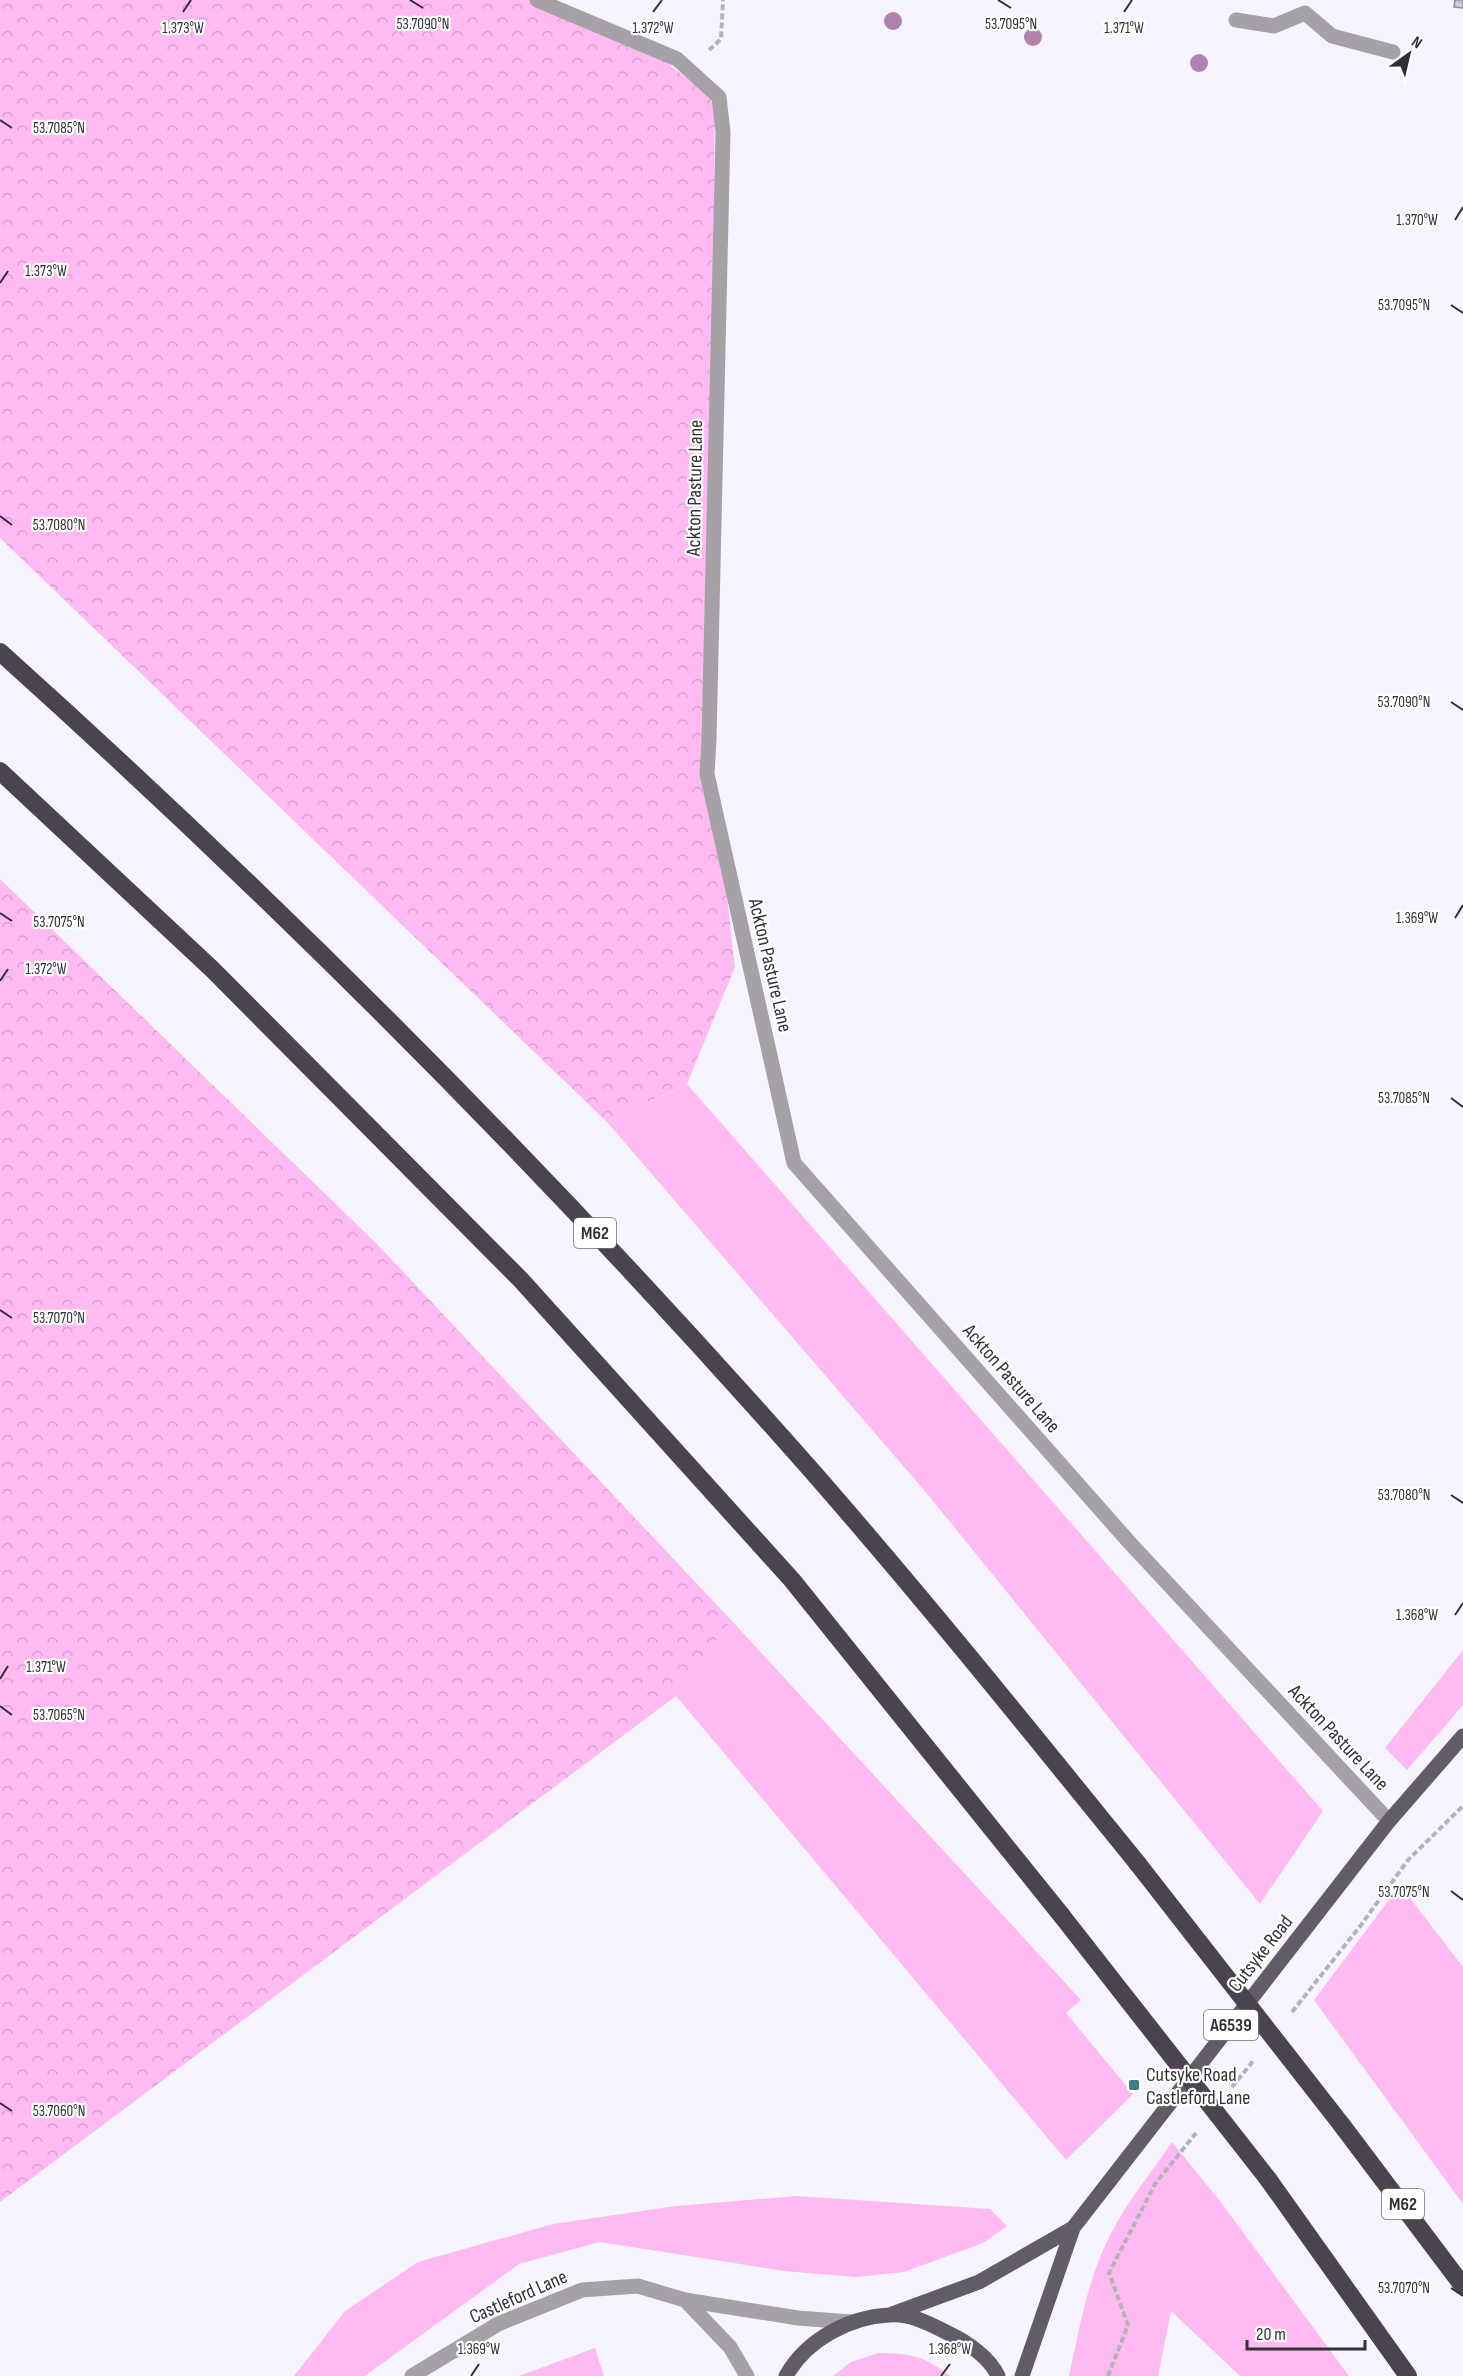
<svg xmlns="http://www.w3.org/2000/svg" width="1463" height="2376" font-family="'Sofia Sans Condensed',sans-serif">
	<defs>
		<pattern id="forest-crowns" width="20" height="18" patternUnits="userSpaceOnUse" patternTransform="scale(1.5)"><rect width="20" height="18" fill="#ffbaf2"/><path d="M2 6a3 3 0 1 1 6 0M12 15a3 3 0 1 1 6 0" fill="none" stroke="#dba0d0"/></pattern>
		<pattern id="building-back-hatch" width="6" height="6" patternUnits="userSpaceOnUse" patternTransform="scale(1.5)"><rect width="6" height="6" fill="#cdd0e0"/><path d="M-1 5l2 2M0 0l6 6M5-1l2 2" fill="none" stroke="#b0b3c1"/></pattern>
	</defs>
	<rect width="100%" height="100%" fill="#f6f4fe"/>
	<path fill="#ffbaf2" d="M687,1084L1323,1811L1260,1904L929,1496L607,1122Z
		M731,1620L1081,2000L1066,2013L1133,2094L1066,2160L676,1696Z
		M1463,1650V1705L1407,1770L1385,1748Z
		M1400,1885L1463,1967V2204L1314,2000Z
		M1172,2142L1220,2201L1349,2376H1240L1171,2311L1158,2376H1069C1080,2325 1089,2272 1115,2226C1131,2197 1153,2170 1172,2142Z
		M797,2196L990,2209L1007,2226L983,2243L904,2272L856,2277L784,2271L600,2242L519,2264L365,2376H294L345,2311L418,2262L553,2224L676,2206Z
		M595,2348L604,2376H519Z
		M878,2353C909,2353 925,2356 950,2376H833L851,2362Z"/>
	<path fill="url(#forest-crowns)" d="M0,0H536L658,56L715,100L709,740L735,967L687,1084L607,1122L0,538Z
		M0,879L377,1244L731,1620L676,1696L0,2202Z"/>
	<path fill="url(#building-back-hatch)" stroke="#8c909e" stroke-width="1.5" d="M1455,0H1463V8L1454,7Z"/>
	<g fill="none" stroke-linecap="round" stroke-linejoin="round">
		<path stroke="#b4b2bb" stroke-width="4" stroke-dasharray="6 3" stroke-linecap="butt" d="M709,50L721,39L723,0
			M1292,2012L1361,1925L1408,1860L1463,1806
			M1232,2087L1254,2060
			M1108,2376L1128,2325L1109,2273L1155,2184L1196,2133"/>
		<path stroke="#a5a1a7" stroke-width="15" d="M537,0L677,59L719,97L723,132L709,740L707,774L794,1163L1129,1542L1389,1821
			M1305,13L1332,36L1393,52
			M1236,20L1274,26L1305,13
			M685,2300L730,2347L747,2376
			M412,2376L498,2324L582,2290L638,2286L685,2300L798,2318L851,2322"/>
		<path stroke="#625c66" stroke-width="15" d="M892,2314L979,2282L1073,2228
			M786,2376C806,2340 849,2317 889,2315C911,2313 932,2325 950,2334C967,2342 990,2358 998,2376
			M1022,2376L1073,2228L1389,1821L1463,1736"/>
		<path stroke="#4b444f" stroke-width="18" d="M0,652C286,909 558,1183 812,1471C924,1599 1031,1732 1138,1864
			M0,771L213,970L521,1280L792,1580L1062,1916
			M1341,2124L1463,2286
			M1268,2179L1408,2376"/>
		<path stroke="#4b444f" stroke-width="18" d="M1138,1864L1341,2124
			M1062,1916L1268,2179"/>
	</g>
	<g fill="#af83ad">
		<circle cx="893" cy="21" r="9"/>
		<circle cx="1033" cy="37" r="9"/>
		<circle cx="1199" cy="63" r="9"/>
	</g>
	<path fill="none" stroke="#313036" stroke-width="2" d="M410,0L423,8M998,0L1011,8M183,12L191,0M653,12L662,0M1124,12L1132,0M0,120L12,128M1455,220L1463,207M0,283L8,271M1451,305L1463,313M0,516L12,525M1451,702L1463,710M0,913L12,921M1455,918L1463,905M0,981L8,969M1451,1098L1463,1107M0,1310L12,1318M1451,1495L1463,1503M1455,1615L1463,1603M0,1679L8,1666M0,1706L12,1715M1451,1891L1463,1900M0,2103L12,2111M1451,2288L1463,2296M471,2376L479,2364M941,2376L950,2364"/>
	<rect fill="#378082" stroke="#fff" stroke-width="2" x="1128" y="2079" width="12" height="12" rx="3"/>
	<g text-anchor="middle" stroke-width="4.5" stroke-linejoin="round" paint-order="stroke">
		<g fill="#fff" stroke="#6f6e72" stroke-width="1.5">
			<rect x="574" y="1218" width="42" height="30" rx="4.5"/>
			<rect x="1204" y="2010" width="54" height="30" rx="4.5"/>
			<rect x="1382" y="2189" width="42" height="30" rx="4.5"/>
		</g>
		<g font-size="18" font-weight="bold" fill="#313036">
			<text x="595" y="1239">M62</text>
			<text x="1231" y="2031">A6539</text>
			<text x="1403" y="2210">M62</text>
		</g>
		<g font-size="20" fill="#313036" stroke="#fff">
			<text transform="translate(694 488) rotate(-89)" y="7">Ackton Pasture Lane</text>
			<text transform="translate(771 965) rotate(77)" y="7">Ackton Pasture Lane</text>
			<text transform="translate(1012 1378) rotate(49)" y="7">Ackton Pasture Lane</text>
			<text transform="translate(1339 1737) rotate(47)" y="7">Ackton Pasture Lane</text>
			<text transform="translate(1260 1953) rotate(-52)" y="7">Cutsyke Road</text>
			<text transform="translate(518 2296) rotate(-24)" y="7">Castleford Lane</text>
		</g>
		<g font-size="20" fill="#313036" stroke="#fff" text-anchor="start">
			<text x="1146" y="2081">Cutsyke Road<tspan x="1146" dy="23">Castleford Lane</tspan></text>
		</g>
	</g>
	<g font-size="15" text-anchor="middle" fill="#313036" stroke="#fff" stroke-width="4.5" stroke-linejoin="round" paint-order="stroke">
		<text x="423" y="29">53.7090°N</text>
		<text x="1011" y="29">53.7095°N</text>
		<text x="653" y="33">1.372°W</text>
		<text x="1124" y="33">1.371°W</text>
		<text x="183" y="33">1.373°W</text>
		<text x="59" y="133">53.7085°N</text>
		<text x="1417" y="225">1.370°W</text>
		<text x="46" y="276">1.373°W</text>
		<text x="1404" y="310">53.7095°N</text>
		<text x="59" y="530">53.7080°N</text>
		<text x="1404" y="707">53.7090°N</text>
		<text x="1417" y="923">1.369°W</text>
		<text x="59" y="927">53.7075°N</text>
		<text x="46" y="974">1.372°W</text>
		<text x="1404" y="1103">53.7085°N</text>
		<text x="59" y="1323">53.7070°N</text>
		<text x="1404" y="1500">53.7080°N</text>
		<text x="1417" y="1620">1.368°W</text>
		<text x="46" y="1672">1.371°W</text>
		<text x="59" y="1720">53.7065°N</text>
		<text x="1404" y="1897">53.7075°N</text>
		<text x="59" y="2116">53.7060°N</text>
		<text x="1404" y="2293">53.7070°N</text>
		<text x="479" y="2354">1.369°W</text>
		<text x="950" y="2354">1.368°W</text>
	</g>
	<g transform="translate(1409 54) rotate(34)" stroke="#ffffff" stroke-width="4.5" paint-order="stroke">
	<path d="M0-4.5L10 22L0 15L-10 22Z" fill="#313036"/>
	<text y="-9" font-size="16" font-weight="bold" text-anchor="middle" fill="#313036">N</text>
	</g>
	<path d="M1247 2340v9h118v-9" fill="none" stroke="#313036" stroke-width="3"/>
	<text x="1256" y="2340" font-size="18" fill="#313036" stroke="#ffffff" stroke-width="4.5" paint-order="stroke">20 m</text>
</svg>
